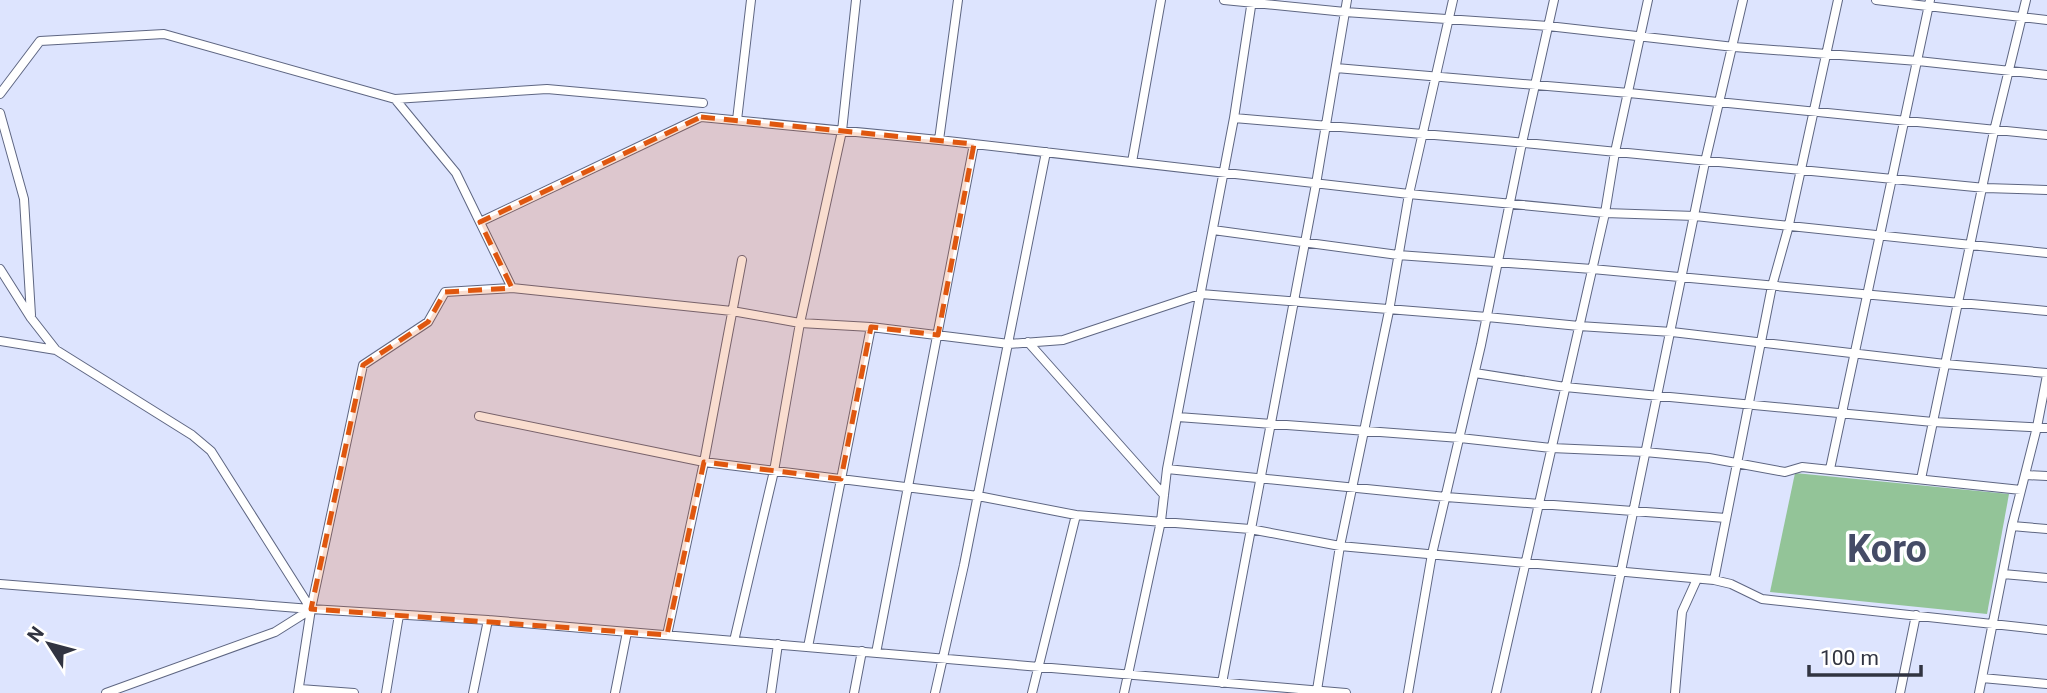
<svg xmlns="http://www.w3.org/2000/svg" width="2047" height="693" font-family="Roboto,sans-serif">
	<rect width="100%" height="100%" fill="#dde4fe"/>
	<path fill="#93c498" d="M1795,473L2009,494L1987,614L1770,592Z"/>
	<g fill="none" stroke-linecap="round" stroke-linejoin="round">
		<g stroke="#5e6682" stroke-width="10">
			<path id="minor" d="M1224,0L1345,12L1548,26L1734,47L1918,61L2047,75
				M1252,0L1234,118L1505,141L1985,188L2047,190
				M1876,0L2047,20
				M1336,68L1629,93L2047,135
				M0,94L40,41L164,34L395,99L456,173L512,288
				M395,99L547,89L703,103
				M0,113L24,199L31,315
				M737,120L751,0
				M939,140L958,0
				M1132,162L1161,0
				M480,222L701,117L939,140L1409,194L1605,213L1695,216L2047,253
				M1213,230L1398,255L1592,269L2047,311
				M0,269L31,318L56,350L192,435L211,451L311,609
				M0,341L56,350
				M1028,342L1164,495
				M1475,373L1565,387L1933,422L2047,428
				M479,416L704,462L978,496L1076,515L1250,529L1340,546L1714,580L1731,584L1762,599L2047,630
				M1178,417L1460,438L1551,448L1645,452L1709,458L1785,472L1802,467L2021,490
				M1167,469L1446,497L1726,518
				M1830,469L1930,0
				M2026,475L2047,476
				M1921,479L1994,131L2026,0
				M2012,526L2047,529
				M2003,574L2047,578
				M1714,580L1772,286L1788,229L1838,0
				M0,584L311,609L488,620L1346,693
				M667,635L704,462L742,260
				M734,641L774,471L800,323L842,131L856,0
				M808,647L871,327
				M876,653L974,144
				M1982,678L2047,684
				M1222,683L1316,184L1347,0
				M300,689L354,693
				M1317,690L1340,546L1389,311L1409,194L1453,0
				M106,693L275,632L310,610
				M298,693L311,609L363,365L428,322L445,292L512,288L732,311L800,323L871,327L1009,344L1063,340L1201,294L1487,317L1579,326L1672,332L1945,364L2047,373
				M386,693L399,615
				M473,693L488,620
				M615,693L627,632
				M771,693L778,644
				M854,693L862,651
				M935,693L964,565L1046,152
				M1032,693L1076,515
				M1124,693L1161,521L1167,469L1234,118
				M1408,693L1432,554L1481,345L1522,143L1554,0
				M1496,693L1605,213L1615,152L1648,0
				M1596,693L1705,162L1743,0
				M1675,693L1682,612L1697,579
				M1900,693L1916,615
				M1979,693L2012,526L2037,427L2047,375"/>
		</g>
		<use href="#minor" stroke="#fff" stroke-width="8"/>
	</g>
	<path fill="#df570f" fill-opacity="0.2" stroke="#df570f" stroke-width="5" stroke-dasharray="14 9" stroke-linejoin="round" d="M701,117L974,144L938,335L871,327L841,479L704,462L667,635L311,609L363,365L428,322L445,292L512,288L480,222Z"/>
	<g text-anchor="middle" stroke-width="7" stroke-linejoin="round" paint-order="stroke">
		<g font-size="38" font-weight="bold" fill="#454b66" stroke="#fff">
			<text x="1887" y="562">Koro</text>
		</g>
	</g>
	<g transform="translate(49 644) rotate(306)" stroke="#ffffff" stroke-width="5" paint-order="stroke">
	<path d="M0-5L12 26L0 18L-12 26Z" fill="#313441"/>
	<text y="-10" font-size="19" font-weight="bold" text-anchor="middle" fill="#313441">N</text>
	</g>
	<path d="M1809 665v10h112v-10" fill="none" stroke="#313441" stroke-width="3.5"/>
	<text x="1820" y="665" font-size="21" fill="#313441" stroke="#ffffff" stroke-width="5" paint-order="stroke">100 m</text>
</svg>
